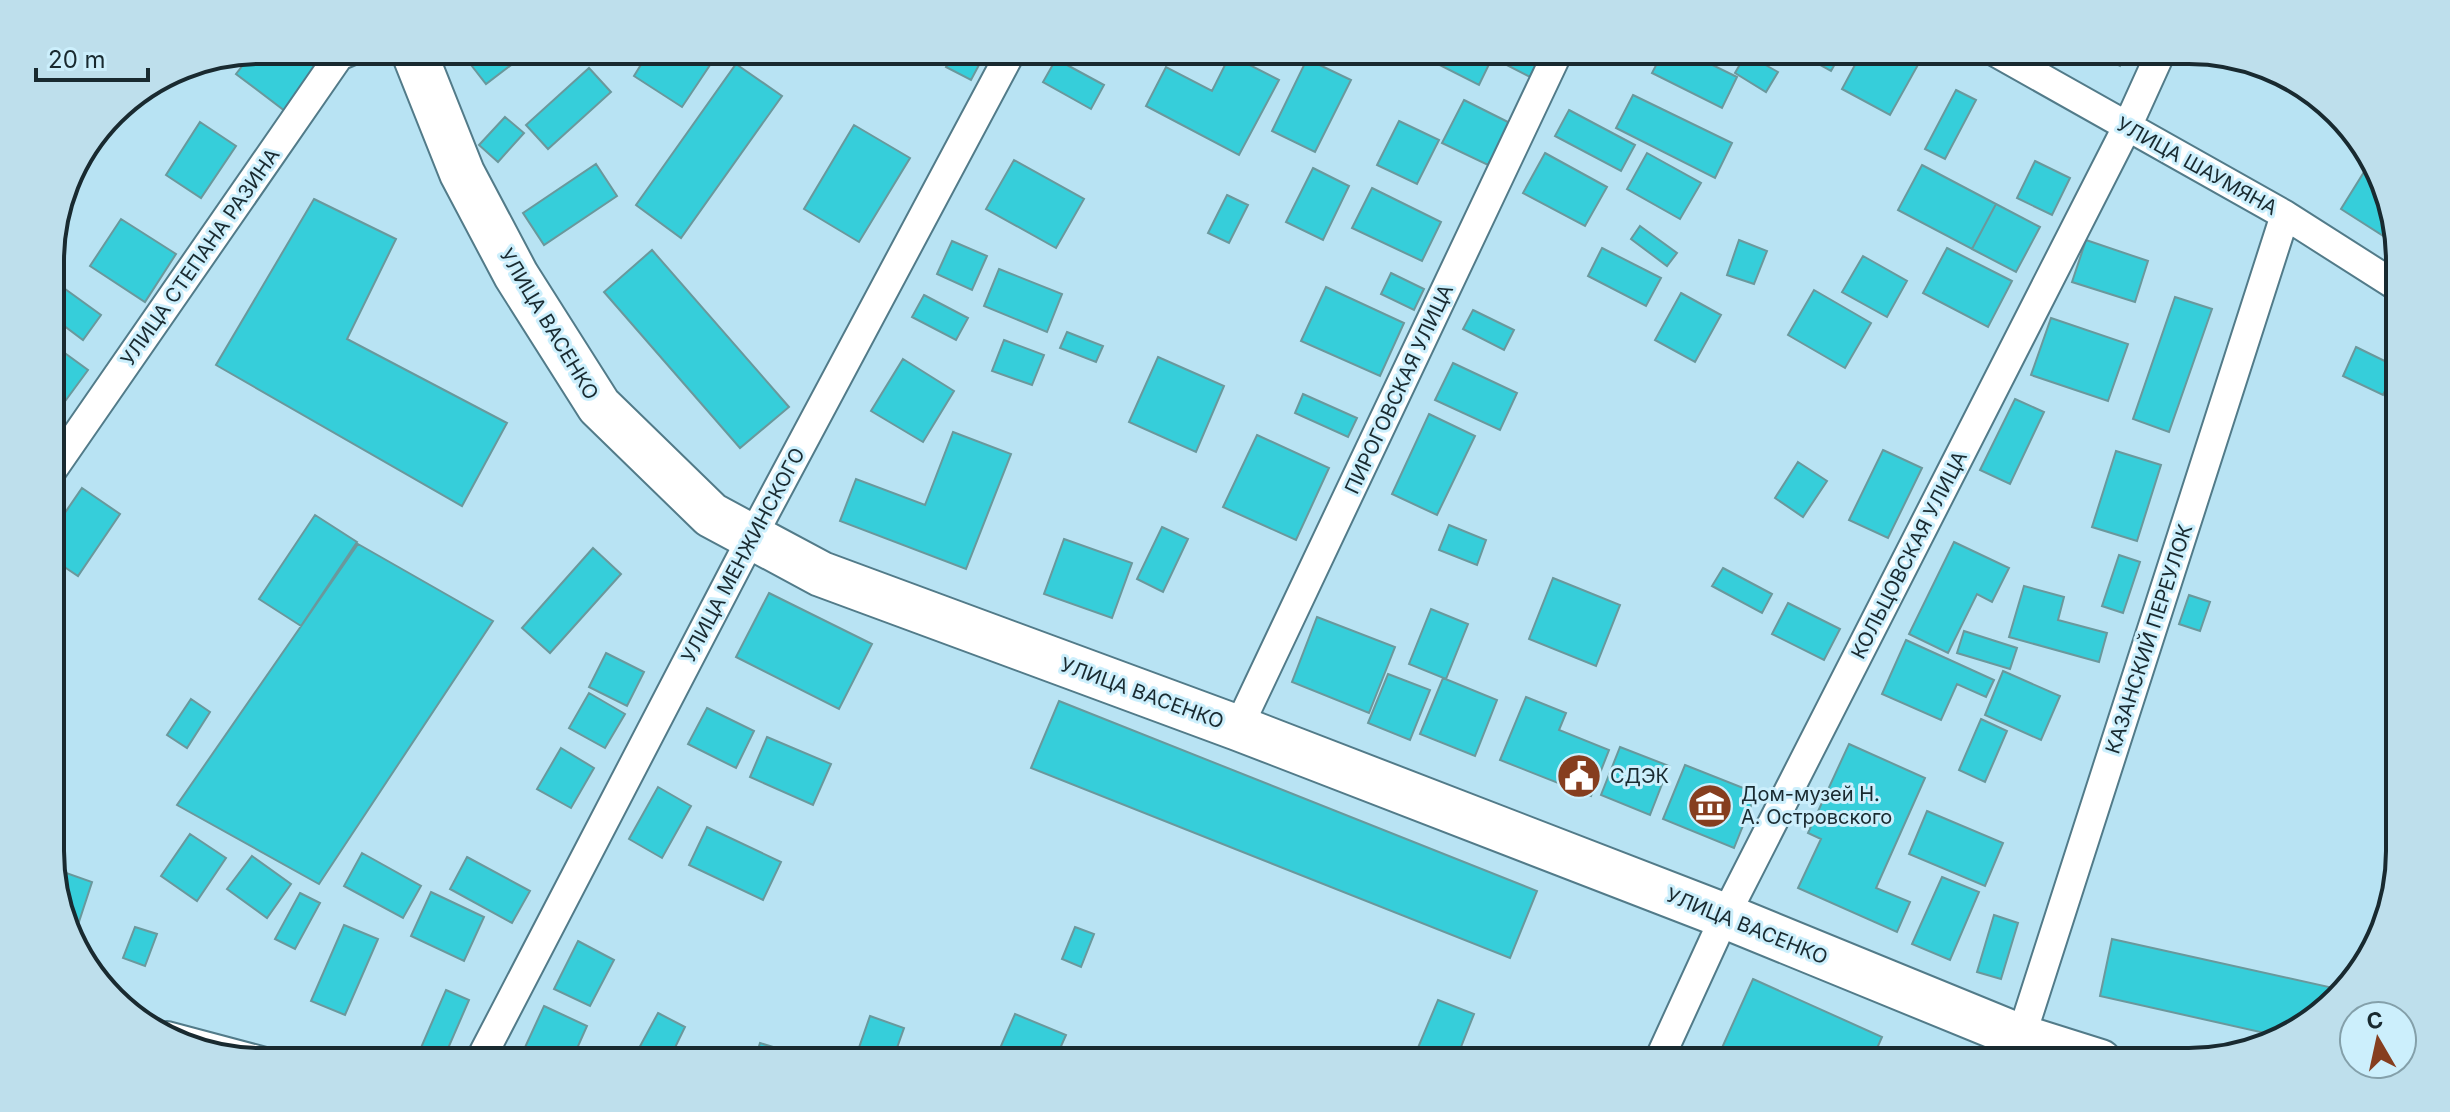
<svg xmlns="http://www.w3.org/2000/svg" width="2450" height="1112" font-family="Inter,sans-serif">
	<rect width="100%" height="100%" fill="#b8e3f3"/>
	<path fill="#36ceda" stroke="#6a989c" stroke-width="2" d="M332,50L285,111L236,74L254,51Z
		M483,50H531L486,84L468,61Z
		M650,50H687L710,65L682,107L634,76Z
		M955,50H987L971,80L946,67Z
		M1423,50H1496L1479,85L1420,55Z
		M1505,50H1544L1530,77L1499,61Z
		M1664,50H1682L1737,77L1722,108L1652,73Z
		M1793,50H1843L1831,71Z
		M1863,50H1894L1919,63L1890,115L1842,89Z
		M2089,50H2128L2120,66Z
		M1746,54L1778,72L1766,92L1735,73Z
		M1230,55L1279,80L1239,155L1146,106L1166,67L1212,91Z
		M1056,59L1104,85L1091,109L1043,82Z
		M1307,59L1351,80L1315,152L1272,131Z
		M736,64L782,96L681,238L636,205Z
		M589,68L611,92L548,149L526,125Z
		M1956,90L1976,100L1945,159L1925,149Z
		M1633,95L1732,143L1715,178L1616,128Z
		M1464,100L1510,123L1488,165L1442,143Z
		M1569,110L1635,145L1621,171L1555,136Z
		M505,117L524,133L498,162L479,145Z
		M1399,121L1439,140L1417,184L1377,165Z
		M200,122L236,146L201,198L166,175Z
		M854,125L910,158L859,242L804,209Z
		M1545,153L1607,187L1585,226L1523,193Z
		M1647,153L1701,183L1680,219L1627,189Z
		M1014,160L1084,199L1056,248L986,209Z
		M2035,161L2070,178L2052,215L2017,198Z
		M596,164L617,196L544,245L523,213Z
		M2369,164L2398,234L2396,244L2341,209Z
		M1922,165L1996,204L1972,249L1898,210Z
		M1313,168L1349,186L1323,240L1286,222Z
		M1372,188L1441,222L1422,261L1352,228Z
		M1227,195L1248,205L1229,243L1208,233Z
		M314,199L396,239L347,339L507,423L462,506L216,365Z
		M1996,204L2040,227L2016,272L1972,249Z
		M121,219L176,254L145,302L90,266Z
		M1640,226L1677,253L1667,266L1631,239Z
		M1739,240L1767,251L1754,284L1727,275Z
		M2086,240L2148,261L2135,302L2072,282Z
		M952,241L987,256L972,290L937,274Z
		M1602,248L1661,278L1646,306L1588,276Z
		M1947,248L2012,281L1988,327L1923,293Z
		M652,250L789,407L740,448L604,292Z
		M1863,256L1907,281L1887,317L1842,292Z
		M999,269L1062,294L1047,332L984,306Z
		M1391,273L1424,289L1414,310L1381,294Z
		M61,286L101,315L83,340L51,316V301Z
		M1326,287L1404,323L1380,376L1301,341Z
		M1814,290L1871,323L1845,368L1788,335Z
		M1681,293L1721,315L1695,362L1655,340Z
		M924,295L968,318L956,340L912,317Z
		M2175,297L2212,309L2169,432L2133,419Z
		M1473,310L1514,330L1504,350L1463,329Z
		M2051,318L2128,344L2108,401L2031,375Z
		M1067,332L1103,346L1096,362L1060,348Z
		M1004,340L1044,355L1032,385L992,371Z
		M51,343L88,370L66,400L51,390Z
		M2356,347L2397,367L2383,395L2343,376Z
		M1158,357L1224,386L1196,452L1129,422Z
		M903,359L954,391L923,442L871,411Z
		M1453,363L1517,393L1500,430L1435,400Z
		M1303,394L1357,418L1348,437L1295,413Z
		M2015,399L2044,412L2010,484L1980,470Z
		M1429,414L1475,436L1437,515L1392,494Z
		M953,432L1011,454L966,569L840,521L856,479L925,505Z
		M1257,435L1329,468L1296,540L1223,507Z
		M1883,450L1922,468L1888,538L1849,520Z
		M2116,451L2161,465L2137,541L2092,527Z
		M1798,462L1827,481L1803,517L1775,498Z
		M82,488L120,514L78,576L51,558V533Z
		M315,515L357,542L301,626L259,599Z
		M1449,525L1486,540L1477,565L1439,550Z
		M1162,527L1188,539L1163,592L1137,579Z
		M1064,539L1132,563L1112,618L1044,594Z
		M1954,542L2009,568L1992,602L1977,594L1948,653L1909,634Z
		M358,544L493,621L319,884L177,805Z
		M593,548L621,574L550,653L522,628Z
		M2119,555L2140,562L2123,613L2102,606Z
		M1723,568L1772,594L1762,613L1712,586Z
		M1553,578L1620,605L1596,666L1529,639Z
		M2024,586L2064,597L2058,620L2107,633L2099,662L2009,637Z
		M769,593L872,644L839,709L736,657Z
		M2189,595L2210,602L2200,631L2179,624Z
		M1788,603L1840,629L1824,660L1772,634Z
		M1431,609L1468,624L1446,679L1409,664Z
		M1317,617L1395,647L1369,713L1292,682Z
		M1964,631L2017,648L2010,669L1957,653Z
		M1906,640L1994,680L1986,697L1957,684L1941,720L1882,694Z
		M606,653L644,672L627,706L589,687Z
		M2003,671L2060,696L2041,740L1985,715Z
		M1388,674L1430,690L1410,740L1368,723Z
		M1443,678L1497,700L1475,756L1420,734Z
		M589,693L625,714L605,748L569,728Z
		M1526,697L1566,713L1559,730L1609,750L1591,796L1500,760Z
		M191,699L210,712L187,748L167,735Z
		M1059,701L1537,891L1510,958L1031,768Z
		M707,708L754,731L736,768L688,744Z
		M1981,719L2007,731L1985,782L1959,770Z
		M767,737L831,764L813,805L750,777Z
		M1849,744L1925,778L1876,888L1910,902L1897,932L1798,888L1821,839L1808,833Z
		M1620,747L1669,766L1650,815L1601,795Z
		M561,748L594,768L571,808L537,789Z
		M1685,765L1756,793L1734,848L1663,819Z
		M658,787L691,806L662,858L629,839Z
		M1927,811L2003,843L1985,886L1909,854Z
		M707,827L781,862L763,900L689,865Z
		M190,834L226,858L197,901L161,876Z
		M362,853L421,886L403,918L344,886Z
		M252,856L291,884L267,918L227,889Z
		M467,857L530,891L512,923L450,889Z
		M52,868L92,882L75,934L52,879Z
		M1942,877L1979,892L1950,960L1912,944Z
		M431,892L484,917L464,961L411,936Z
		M300,893L320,903L295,949L275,939Z
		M1994,915L2018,923L2001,979L1977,972Z
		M344,925L378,939L345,1015L311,1001Z
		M135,927L157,934L145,966L123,958Z
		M1075,927L1094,934L1081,967L1062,959Z
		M2112,939L2338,989L2307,1026L2278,1036L2100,996Z
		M578,941L614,960L590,1006L554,989Z
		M1753,979L1882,1037L1871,1062H1747L1721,1050Z
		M446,990L469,1000L443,1060L420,1050Z
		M1438,1000L1474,1014L1455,1062H1412Z
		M544,1006L587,1026L571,1062H534L521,1056Z
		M658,1013L685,1027L668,1062L638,1050Z
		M1015,1014L1066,1035L1054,1062H994Z
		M870,1016L904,1028L892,1062H854Z
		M760,1043L812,1059L811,1062H754Z"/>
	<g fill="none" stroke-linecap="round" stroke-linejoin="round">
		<g stroke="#527b89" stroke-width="32">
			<path id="minor" d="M1992,50L2285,215L2398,287
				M51,472L339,56L353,50
				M1238,728L1559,50
				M167,1036L265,1062
				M479,1062L752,537L1012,50
				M1658,1062L1725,916L2127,127L2162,50
				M2013,1062L2285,215"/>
		</g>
		<g stroke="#527b89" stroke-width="48">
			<path id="primary" d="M413,50L462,173L516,275L599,406L711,515L821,574L1238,728L1725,916L2021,1037L2100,1062"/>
		</g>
		<use href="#minor" stroke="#fff" stroke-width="28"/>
		<use href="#primary" stroke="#fff" stroke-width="44"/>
	</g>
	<defs>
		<g id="civic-disc" transform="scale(2.3)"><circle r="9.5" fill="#863e1f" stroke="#cceffc"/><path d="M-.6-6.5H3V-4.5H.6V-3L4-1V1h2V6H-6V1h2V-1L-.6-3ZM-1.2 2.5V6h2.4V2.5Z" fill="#fff"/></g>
		<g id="museum-disc" transform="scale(2.3)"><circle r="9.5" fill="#863e1f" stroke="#cceffc"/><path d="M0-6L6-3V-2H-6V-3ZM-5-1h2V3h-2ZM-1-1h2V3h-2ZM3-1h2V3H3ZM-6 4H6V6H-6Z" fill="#fff"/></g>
	</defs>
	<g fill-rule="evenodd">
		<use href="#civic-disc" x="1579" y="776"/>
		<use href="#museum-disc" x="1710" y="806"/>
	</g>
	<g text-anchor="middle" stroke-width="6" stroke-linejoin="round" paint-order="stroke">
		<g font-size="20" fill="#192a30" stroke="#cceffc">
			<text transform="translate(2197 166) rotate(29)" y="7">УЛИЦА ШАУМЯНА</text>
			<text transform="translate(200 257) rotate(-55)" y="7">УЛИЦА СТЕПАНА РАЗИНА</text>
			<text transform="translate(549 324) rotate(59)" y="7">УЛИЦА ВАСЕНКО</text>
			<text transform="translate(1399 389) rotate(-65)" y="7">ПИРОГОВСКАЯ УЛИЦА</text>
			<text transform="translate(743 555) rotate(-62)" y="7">УЛИЦА МЕНЖИНСКОГО</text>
			<text transform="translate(1909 555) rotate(-63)" y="7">КОЛЬЦОВСКАЯ УЛИЦА</text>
			<text transform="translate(2149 639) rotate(-72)" y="7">КАЗАНСКИЙ ПЕРЕУЛОК</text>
			<text transform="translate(1142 693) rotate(20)" y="7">УЛИЦА ВАСЕНКО</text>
			<text transform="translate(1747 926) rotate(22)" y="7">УЛИЦА ВАСЕНКО</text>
		</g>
		<g font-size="20" fill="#192a30" stroke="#cceffc" text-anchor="start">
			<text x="1610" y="783">СДЭК</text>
			<text x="1741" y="801">Дом-музей Н.<tspan x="1741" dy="23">А. Островского</tspan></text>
		</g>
	</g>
	<path d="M0 0H2450V1112H0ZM261 64H2189A197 197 0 0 1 2386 261V851A197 197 0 0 1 2189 1048H261A197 197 0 0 1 64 851V261A197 197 0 0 1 261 64Z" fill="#bedfec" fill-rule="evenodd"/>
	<path fill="none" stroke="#192a30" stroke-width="4" d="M261 64H2189A197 197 0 0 1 2386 261V851A197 197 0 0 1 2189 1048H261A197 197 0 0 1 64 851V261A197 197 0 0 1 261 64Z"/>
	<g transform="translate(2378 1040) rotate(351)"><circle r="38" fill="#cceffc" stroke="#84a0aa" stroke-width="2"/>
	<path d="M0-6L14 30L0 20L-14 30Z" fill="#863e1f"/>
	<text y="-12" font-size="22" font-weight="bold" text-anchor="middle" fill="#192a30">С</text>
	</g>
	<path d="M36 68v12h112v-12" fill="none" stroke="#192a30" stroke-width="4"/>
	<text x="48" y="68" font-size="24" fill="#192a30" stroke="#cceffc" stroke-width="6" paint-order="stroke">20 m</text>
</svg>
